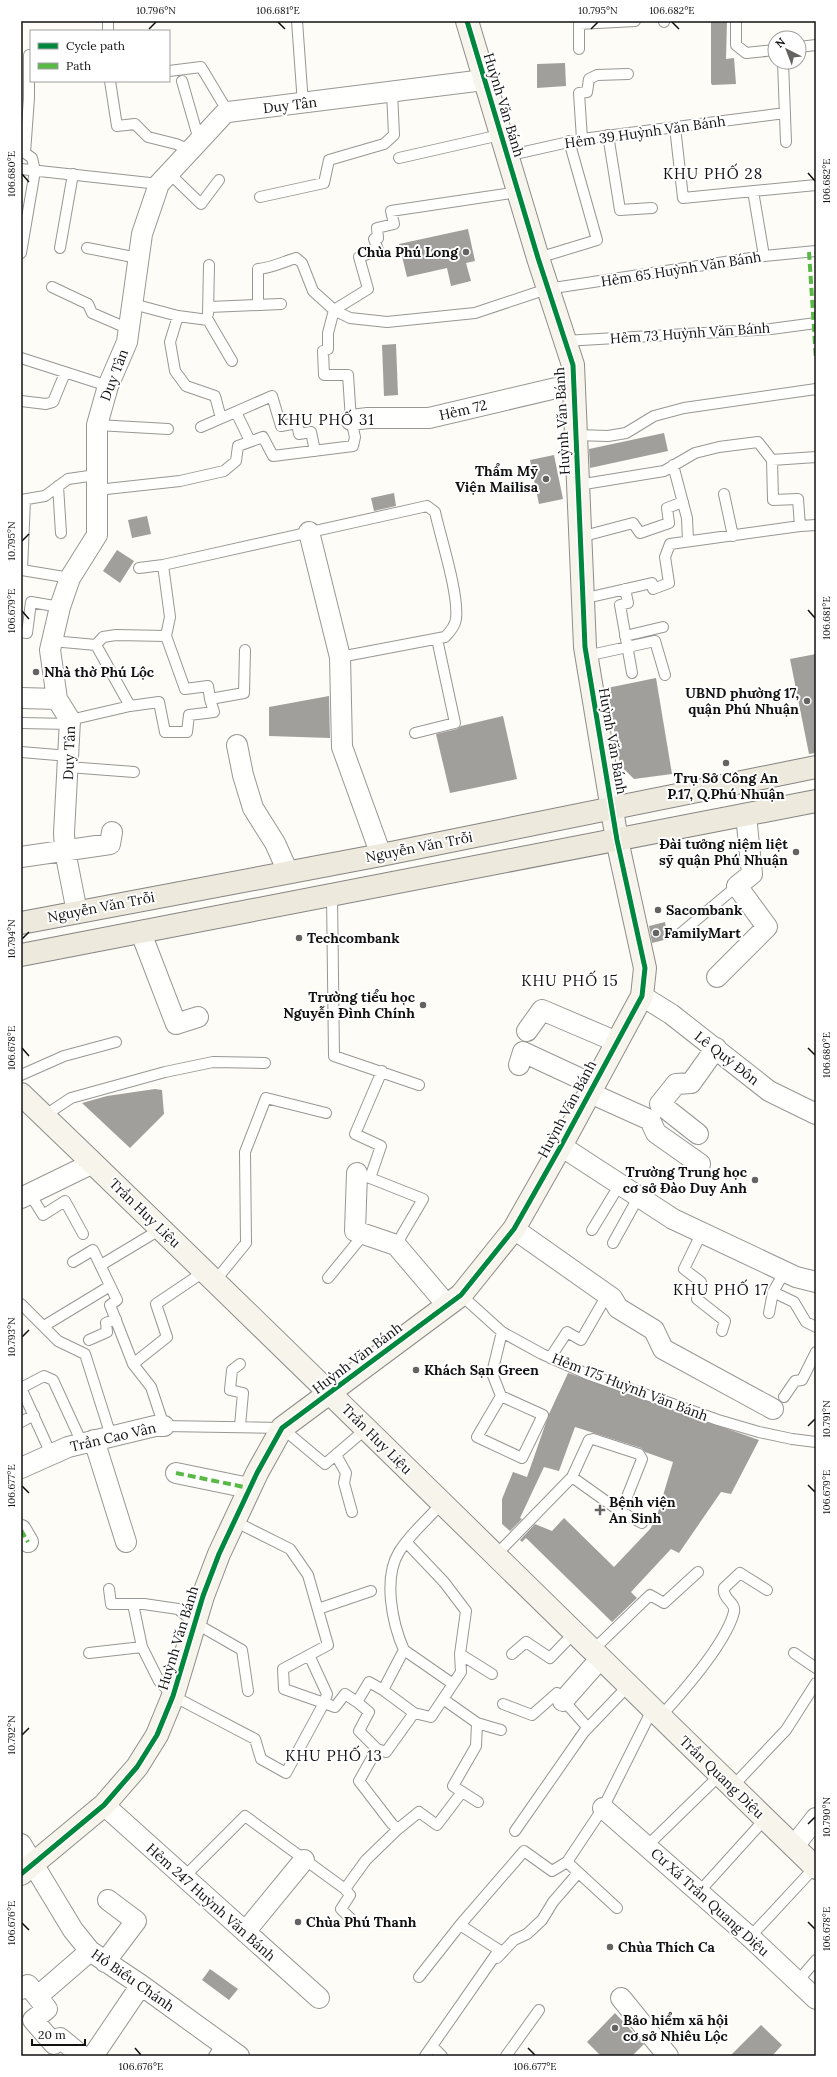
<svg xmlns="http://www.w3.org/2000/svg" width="837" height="2077" font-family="Lora,serif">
	<rect width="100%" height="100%" fill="#fdfcf7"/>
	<path fill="#a19f9c" d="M711,21H727L726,59L734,58L736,84L712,85L711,83Z
		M565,63L566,86L537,88V64Z
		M468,229L475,261L466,263L471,281L451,286L447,268L407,277L399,244Z
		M396,344L398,395L384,396L382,345Z
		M664,433L668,451L590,468L589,449Z
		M554,455L563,499L539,504L530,460Z
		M394,493L396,506L374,511L371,498Z
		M147,516L151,534L132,538L128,520Z
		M117,550L134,561L120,583L103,571Z
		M816,654V753L809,754L790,659Z
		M656,678L672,774L634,779L620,765L607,688Z
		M329,696L330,738L269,736V707Z
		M503,716L517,779L450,793L436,734L457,729L461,726Z
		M665,922L668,939L652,943L649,926Z
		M155,1089L162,1090L164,1114L130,1148L82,1103L107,1096Z
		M568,1373L759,1440L731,1494L721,1492L679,1553L671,1549L631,1592L637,1598L612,1622L526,1538L522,1542L520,1540L535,1524L552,1531L564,1518L614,1567L650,1529L656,1519L673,1462L645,1452L641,1448L575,1427L559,1471L544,1467L520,1518L522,1519L510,1531L502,1524V1499L513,1472L527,1477L549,1414Z
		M210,1969L238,1989L229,2000L202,1980Z
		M615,2013L644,2044L632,2056H601L587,2042Z
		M761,2025L782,2045L772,2056H730Z"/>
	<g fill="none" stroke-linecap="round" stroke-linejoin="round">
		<g stroke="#979795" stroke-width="12">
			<path id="lane" d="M297,21L303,104
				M736,21V45L746,53L775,50
				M664,22V21
				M108,31V21
				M799,47L816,45
				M579,49V24L635,21
				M783,62L786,142
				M169,71L201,67L228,112
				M110,81L117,126L135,124L148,137L176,144L190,150
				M182,81L199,140
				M675,127L683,198L816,185
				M608,135L620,210L652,208
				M582,139L579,93L587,92L589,79L597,75L628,74
				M506,156L582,139L785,113
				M399,158L500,135
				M21,169L159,184
				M169,173L201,204L219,180
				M753,191L764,256
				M260,197L324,183L329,160L384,144L394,135L392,92
				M60,248L73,174
				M87,248L138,258
				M21,253L35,171L32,158L25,153L29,98V55
				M538,258L597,240L569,141
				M52,287L88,304L92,313L129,329
				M133,304L178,316L208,320L232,361
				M258,304V269C271,268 283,262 296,258L302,263L313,291L334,310L350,318L387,322L475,313L547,289L764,256L816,251
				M209,307L281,304
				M208,314L209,265
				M178,316L170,342L175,371L186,386L215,396L221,418
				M564,341L771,329L816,323
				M21,358L108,386
				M21,401L46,404L53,402L65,373
				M236,412L250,441
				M97,425L168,429
				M201,427L272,396L281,426L297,423L299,434L311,432L315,451
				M575,435L608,436L626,433L654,416L684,408L816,389
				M772,460L773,500L798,499L800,526
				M673,465L687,518L688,541
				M578,485L664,471L695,453L719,447L758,442L772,460L816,457
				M58,486L61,533
				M97,490L180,481L224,471L236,461L238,446L263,437L273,456L353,446L355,437L351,420L348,375H324L323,351L328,349V333L334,310L368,289L359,257L378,250L374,239L378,238L377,228L394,224L391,211L518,192
				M724,494L733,536
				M21,500L45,496L68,479L96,475
				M25,500L22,570L70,578
				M580,537L633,523L640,533L669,523L667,508L683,502
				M163,565L170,617L166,636L185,689L208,686L210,699
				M139,568L163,565L427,506L435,512C441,539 459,594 456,619C455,626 450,632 445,637L340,657
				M625,589L628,603L620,605L632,673
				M582,599L652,583L653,589L669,583L665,557L670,544L800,526L816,525
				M21,632L27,633L31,602L60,607
				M625,636L663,627
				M52,641L96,645L103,637L116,635L166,636
				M96,645L130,706
				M586,656L655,641L665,675
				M70,720L130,706L159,702L165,732H187L189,715L214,712L210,699L244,693L245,650
				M21,723L70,724
				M415,733L455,723L437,639
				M21,752L69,756
				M68,767L134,772
				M332,895L334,1056L419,1085
				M681,933L737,886
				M21,1075L64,1056L116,1042
				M44,1116L71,1098L165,1072L213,1062L265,1063
				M365,1176L423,1199L396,1245
				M370,1178L381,1146L355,1134L382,1071
				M30,1194L43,1215L65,1201L83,1234
				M592,1230L620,1184
				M702,1232L684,1269L701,1282L697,1299L725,1321L722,1331
				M613,1243L639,1196
				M73,1262L93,1250L117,1300L110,1305L133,1364L151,1387L164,1426L282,1428L325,1464L367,1428
				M101,1265L161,1229
				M328,1278L364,1234
				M215,1281L246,1243L245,1152L266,1098L326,1113
				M773,1292L794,1302L806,1322L816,1327
				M461,1295L502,1332L542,1354L587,1374L718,1420L759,1432L792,1439L816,1442
				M21,1304L58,1341L85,1354L111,1436
				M769,1313L773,1292L785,1271
				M44,1326L110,1286
				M89,1340L107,1332L106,1323L116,1319
				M550,1358L567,1332L581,1340L607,1295
				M133,1364L167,1337L156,1304L205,1271
				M21,1388L44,1376L53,1380L82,1443
				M21,1388L51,1454
				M501,1396L477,1437L522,1458L543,1415L501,1396L492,1373L502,1332
				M784,1397L795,1381L802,1380L816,1352
				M21,1422L34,1415
				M240,1426L243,1393L230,1390L232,1370L240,1364
				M336,1455L346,1473L344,1483L352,1512
				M572,1477L589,1440L593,1439L639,1454L642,1459L621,1512
				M234,1521L290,1549L308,1575L328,1645L283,1669L284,1689L324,1703L327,1694L309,1655
				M496,1555L572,1477L621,1512L642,1523
				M109,1589L111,1604H144L178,1609L195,1623L242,1650L248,1691
				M133,1604L142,1647L159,1681L173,1696L255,1739L261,1759L286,1773L324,1703L335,1707L345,1694L357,1702
				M318,1609L371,1591
				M404,1650L383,1690L414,1713L431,1717L461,1672L460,1654L466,1611L444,1582L407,1543
				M404,1650C392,1623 383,1578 399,1552C409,1535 429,1518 442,1503
				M404,1650L453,1684
				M592,1651L650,1595L664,1603L698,1572
				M89,1653L142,1647
				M794,1653L816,1668
				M460,1654L492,1674
				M512,1654L526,1642L550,1658L574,1633
				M383,1690L369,1682L357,1702L369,1712L359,1731L377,1749L359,1781L392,1824L398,1829L419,1812L437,1825L462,1792
				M443,1699L477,1723L501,1730
				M503,1704L532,1715L557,1693L588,1728
				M660,1717C682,1693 726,1643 734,1612C736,1602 722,1599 724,1588L740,1573L767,1590
				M477,1723L476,1746L453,1786L478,1802
				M377,1749L386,1752L414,1713
				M732,1787L786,1730L816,1683
				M515,1831L584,1732L628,1686
				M647,1846L720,1775
				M567,1862L617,1908
				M184,1877L245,1816L345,1889L350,1895L341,1909L354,1922
				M345,1889L366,1860L398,1829
				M699,1892L765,1819
				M460,1925L524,1851L552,1871L567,1862L603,1808L652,1710
				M750,1937L815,1867
				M497,1958L514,1940L527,1934L542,1920L553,1902L578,1873
				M419,1977L460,1925L499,1950L425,2056
				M798,1981L816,1960
				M432,2046L442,2056
				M214,2056L222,2043
				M506,2056L539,2010"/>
		</g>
		<g stroke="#979795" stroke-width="22">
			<path id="street" d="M351,420L368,418H429L573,384
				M309,532L340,657L342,747L381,855
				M21,698L57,699
				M237,745L243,775L253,808L275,843L288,872
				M21,857L110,844L112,832
				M77,912L65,851L64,833L70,720L57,699L50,650L60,607L70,578L97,535V425L108,386L127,342L142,234L159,184L224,114L228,112L484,80
				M141,933L176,1024L198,1017
				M717,977L767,927L737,886L752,874L746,815
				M642,996L671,1014L769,1091L816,1114
				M527,1031L542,1010L617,1042
				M519,1065L523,1052L594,1085
				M590,1093L650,1120L656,1133L700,1164
				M698,1134L660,1104L676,1084L691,1083L716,1048
				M561,1146L673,1219L796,1277L816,1282
				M357,1173L355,1231L396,1245L447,1305
				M21,1198L93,1163
				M514,1229L612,1298L618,1308L654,1330L663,1349L773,1409
				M94,1440L126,1542
				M21,1468L68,1447L155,1426H164
				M176,1473L249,1488
				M21,1530L28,1542
				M563,1701L600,1659
				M104,1805L319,1998
				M603,1808L750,1937L816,1999
				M21,1844L73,1930L90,1951L141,1985L239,2056
				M794,1846L816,1818
				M245,1932L304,1860
				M105,1962L136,1921L108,1900
				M21,1989L28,1985L47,2009L33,2020L54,2044L60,2038L82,2056
				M38,1996L90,1951
				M621,1998L668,2056
				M93,2056L141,1985"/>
		</g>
		<g stroke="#8e8d8b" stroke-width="24">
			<path id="secondary" d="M21,1094C288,1350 550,1610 816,1868
				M21,1874L104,1805L137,1767L157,1735L173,1696L203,1596L219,1554L257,1473L282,1428L461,1295L514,1229L561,1146L642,996L645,968L617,840L585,647L573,365L538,258L467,21"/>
		</g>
		<g stroke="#858482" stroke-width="24">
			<path id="primary" d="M21,923L381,855L816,767
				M21,955L816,801"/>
		</g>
		<use href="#lane" stroke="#fffffe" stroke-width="10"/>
		<use href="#street" stroke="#fffffe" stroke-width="20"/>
		<use href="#secondary" stroke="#f6f4eb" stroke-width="22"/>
		<use href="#primary" stroke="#ede9dc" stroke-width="22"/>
		<path stroke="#58b947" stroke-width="4" stroke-dasharray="8 4" stroke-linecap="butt" d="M809,252L816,359
			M176,1473L249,1488
			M21,1530L28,1542"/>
		<g stroke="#fff" stroke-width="8">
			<path id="cycleway" d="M21,1874L104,1805L137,1767L157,1735L173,1696L203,1596L219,1554L257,1473L282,1428L461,1295L514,1229L561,1146L642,996L645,968L617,840L585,647L573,365L538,258L467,21"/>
		</g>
		<use href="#cycleway" stroke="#00873e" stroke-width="5"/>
	</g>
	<path fill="none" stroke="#111" stroke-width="1.5" d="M278,22L285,29M672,22L679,29M149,29L156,22M591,29L598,22M808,173L815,181M22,174L29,182M22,541L29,534M808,610L815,618M22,611L29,619M22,939L29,932M22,1048L29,1056M808,1048L815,1055M22,1337L29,1330M808,1426L815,1419M808,1485L815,1492M22,1486L29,1493M22,1735L29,1728M808,1824L815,1817M808,1922L815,1929M22,1923L29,1930M135,2048L141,2055M528,2048L535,2055"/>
	<g fill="#646362" stroke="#fff" stroke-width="1.5">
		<circle cx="466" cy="252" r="4"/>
		<circle cx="546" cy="479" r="4"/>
		<circle cx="36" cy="672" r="4"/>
		<circle cx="807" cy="701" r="4"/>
		<circle cx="726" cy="763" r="4"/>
		<circle cx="796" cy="852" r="4"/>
		<circle cx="658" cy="910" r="4"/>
		<circle cx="656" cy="933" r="4"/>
		<circle cx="299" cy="938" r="4"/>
		<circle cx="423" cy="1005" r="4"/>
		<circle cx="755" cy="1180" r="4"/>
		<circle cx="416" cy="1370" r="4"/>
		<path d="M598 1504h4v4h4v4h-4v4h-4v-4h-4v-4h4z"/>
		<circle cx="298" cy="1922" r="4"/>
		<circle cx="610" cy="1947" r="4"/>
		<circle cx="615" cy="2028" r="4"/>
	</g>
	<g text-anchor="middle" stroke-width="4" stroke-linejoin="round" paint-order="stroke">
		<g font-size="14" fill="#111" stroke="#fff">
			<text transform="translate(290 105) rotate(-7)" y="5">Duy Tân</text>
			<text transform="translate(504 105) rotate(73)" y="5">Huỳnh Văn Bánh</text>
			<text transform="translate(645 132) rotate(-8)" y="5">Hẻm 39 Huỳnh Văn Bánh</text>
			<text transform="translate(681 269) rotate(-9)" y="5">Hẻm 65 Huỳnh Văn Bánh</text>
			<text transform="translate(690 333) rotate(-4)" y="5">Hẻm 73 Huỳnh Văn Bánh</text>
			<text transform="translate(114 375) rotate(-69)" y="5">Duy Tân</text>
			<text transform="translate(463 410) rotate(-13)" y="5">Hẻm 72</text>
			<text transform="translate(562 421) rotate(-93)" y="5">Huỳnh Văn Bánh</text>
			<text transform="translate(613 741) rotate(80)" y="5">Huỳnh Văn Bánh</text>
			<text transform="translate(69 753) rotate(-88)" y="5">Duy Tân</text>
			<text transform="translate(419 847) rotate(-11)" y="5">Nguyễn Văn Trỗi</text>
			<text transform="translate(101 907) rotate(-11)" y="5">Nguyễn Văn Trỗi</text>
			<text transform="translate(727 1058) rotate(38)" y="5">Lê Quý Ðôn</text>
			<text transform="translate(567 1109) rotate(-62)" y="5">Huỳnh Văn Bánh</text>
			<text transform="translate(145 1213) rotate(44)" y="5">Trần Huy Liệu</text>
			<text transform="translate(357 1358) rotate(-37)" y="5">Huỳnh Văn Bánh</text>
			<text transform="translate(630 1387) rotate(21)" y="5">Hẻm 175 Huỳnh Văn Bánh</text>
			<text transform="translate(113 1437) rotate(-13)" y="5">Trần Cao Vân</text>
			<text transform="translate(377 1439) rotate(45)" y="5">Trần Huy Liệu</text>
			<text transform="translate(178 1638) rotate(-73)" y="5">Huỳnh Văn Bánh</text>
			<text transform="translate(722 1777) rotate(44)" y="5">Trần Quang Diệu</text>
			<text transform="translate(211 1902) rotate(42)" y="5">Hẻm 247 Huỳnh Văn Bánh</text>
			<text transform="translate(710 1902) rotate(42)" y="5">Cư Xá Trần Quang Diệu</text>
			<text transform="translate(133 1980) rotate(35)" y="5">Hồ Biểu Chánh</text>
		</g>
		<g font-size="14" font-weight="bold" fill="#111" stroke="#fff" text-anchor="start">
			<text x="458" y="257" text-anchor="end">Chùa Phú Long</text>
			<text x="538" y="476" text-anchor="end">Thẩm Mỹ<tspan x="538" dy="16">Viện Mailisa</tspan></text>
			<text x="44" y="677">Nhà thờ Phú Lộc</text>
			<text x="799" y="698" text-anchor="end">UBND phường 17,<tspan x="799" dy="16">quận Phú Nhuận</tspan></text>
			<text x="726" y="783" text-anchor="middle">Trụ Sở Công An<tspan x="726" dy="16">P.17, Q.Phú Nhuận</tspan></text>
			<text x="788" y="849" text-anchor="end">Đài tưởng niệm liệt<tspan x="788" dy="16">sỹ quận Phú Nhuận</tspan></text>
			<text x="666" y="915">Sacombank</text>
			<text x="664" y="938">FamilyMart</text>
			<text x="307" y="943">Techcombank</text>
			<text x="415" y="1002" text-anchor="end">Trường tiểu học<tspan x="415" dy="16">Nguyễn Đình Chính</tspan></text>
			<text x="747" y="1177" text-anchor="end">Trường Trung học<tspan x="747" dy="16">cơ sở Đào Duy Anh</tspan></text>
			<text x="424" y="1375">Khách Sạn Green</text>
			<text x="609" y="1507">Bệnh viện<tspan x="609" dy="16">An Sinh</tspan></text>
			<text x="306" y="1927">Chùa Phú Thanh</text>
			<text x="618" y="1952">Chùa Thích Ca</text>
			<text x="623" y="2025">Bảo hiểm xã hội<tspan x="623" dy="16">cơ sở Nhiêu Lộc</tspan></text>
		</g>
		<g font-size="15" letter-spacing="1" fill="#111" stroke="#fff">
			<text x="713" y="179">KHU PHỐ 28</text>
			<text x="326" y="425">KHU PHỐ 31</text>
			<text x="570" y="986">KHU PHỐ 15</text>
			<text x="721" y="1295">KHU PHỐ 17</text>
			<text x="334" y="1761">KHU PHỐ 13</text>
		</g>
	</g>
	<rect width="837" height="2077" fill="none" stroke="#ffffff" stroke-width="44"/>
	<rect x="30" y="30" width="140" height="52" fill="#ffffff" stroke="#a0a0a0"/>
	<rect x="38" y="43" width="20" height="6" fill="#00873e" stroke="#a0a0a0"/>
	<text x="66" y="50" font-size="12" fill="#111111">Cycle path</text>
	<rect x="38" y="63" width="20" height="6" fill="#58b947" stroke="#a0a0a0"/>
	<text x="66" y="70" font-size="12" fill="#111111">Path</text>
	<g transform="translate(787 50) rotate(318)"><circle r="19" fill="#ffffff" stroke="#a0a0a0"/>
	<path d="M0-3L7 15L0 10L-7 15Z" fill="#646362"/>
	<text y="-6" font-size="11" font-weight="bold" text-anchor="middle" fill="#111111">N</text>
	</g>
	<path d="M32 2039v6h53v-6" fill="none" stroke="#111111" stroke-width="2"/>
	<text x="38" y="2039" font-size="12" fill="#111111" stroke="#ffffff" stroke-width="3" paint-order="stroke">20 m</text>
	<rect x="22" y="22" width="793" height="2033" fill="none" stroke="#111" stroke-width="1.5"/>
	<g font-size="10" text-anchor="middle" fill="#111">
		<text x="156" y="14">10.796°N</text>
		<text x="278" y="14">106.681°E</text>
		<text x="598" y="14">10.795°N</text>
		<text x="672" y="14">106.682°E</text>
		<text transform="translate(11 174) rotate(-90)" y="4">106.680°E</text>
		<text transform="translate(826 181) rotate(-90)" y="4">106.682°E</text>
		<text transform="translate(11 541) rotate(-90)" y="4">10.795°N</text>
		<text transform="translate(11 611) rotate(-90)" y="4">106.679°E</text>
		<text transform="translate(826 618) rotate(-90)" y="4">106.681°E</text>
		<text transform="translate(11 939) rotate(-90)" y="4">10.794°N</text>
		<text transform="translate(11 1048) rotate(-90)" y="4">106.678°E</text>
		<text transform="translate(826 1055) rotate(-90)" y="4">106.680°E</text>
		<text transform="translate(11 1337) rotate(-90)" y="4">10.793°N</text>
		<text transform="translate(826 1419) rotate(-90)" y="4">10.791°N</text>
		<text transform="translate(11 1486) rotate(-90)" y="4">106.677°E</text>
		<text transform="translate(826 1492) rotate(-90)" y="4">106.679°E</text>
		<text transform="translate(11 1735) rotate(-90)" y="4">10.792°N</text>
		<text transform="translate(826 1817) rotate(-90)" y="4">10.790°N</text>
		<text transform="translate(11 1923) rotate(-90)" y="4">106.676°E</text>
		<text transform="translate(826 1929) rotate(-90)" y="4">106.678°E</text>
		<text x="141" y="2070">106.676°E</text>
		<text x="535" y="2070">106.677°E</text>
	</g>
</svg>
